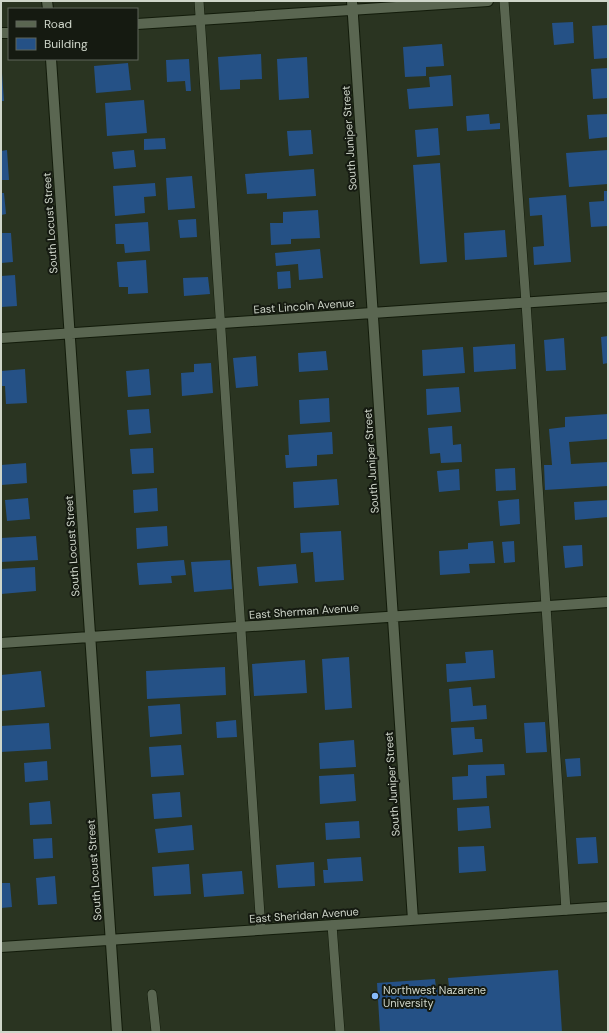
<svg xmlns="http://www.w3.org/2000/svg" width="609" height="1033" font-family="'DM Sans',sans-serif">
	<rect width="100%" height="100%" fill="#2a3421"/>
	<path fill="#255186" d="M573,22L574,43L554,45L552,23Z
		M608,25V58L594,59L592,26Z
		M442,44L444,66L426,67V76L405,77L403,47Z
		M261,54L262,79L240,80V89L220,90L218,57Z
		M307,57L309,98L279,100L277,59Z
		M189,59L191,91H186L185,81L167,82L166,60Z
		M128,63L131,90L96,93L94,66Z
		M608,68V98L593,99L591,69Z
		M1,73H2L4,101H1Z
		M451,75L453,106L409,109L407,89L430,87L429,77Z
		M144,100L147,133L107,136L105,103Z
		M489,114L490,124L500,123V129L467,131L466,116Z
		M608,114V137L589,139L587,115Z
		M438,128L440,155L417,157L415,130Z
		M311,130L313,154L289,156L287,131Z
		M165,138L166,149L144,150V139Z
		M7,150L9,180H1V151Z
		M134,150L136,167L114,169L112,152Z
		M608,150V184L569,187L566,153Z
		M440,163L447,262L420,264L413,165Z
		M314,169L316,196L267,199V193L247,194L245,174Z
		M192,176L195,208L168,210L166,178Z
		M155,183L156,196L144,197L145,213L115,216L113,186Z
		M604,191H608V226L591,227L589,202L604,201Z
		M1,193H4L6,214L1,215Z
		M566,195L571,262L534,265L533,247L544,246L542,215L530,216L529,198Z
		M318,210L320,238L291,239V244L271,245L270,223H283V212Z
		M196,219L197,237L180,238L178,220Z
		M148,222L150,251L125,253L124,244H116L115,224Z
		M505,230L507,257L465,260L464,233Z
		M1,233H11L13,262L1,263Z
		M320,249L323,278L299,280L298,264L276,266L275,253Z
		M146,260L148,293L128,294V287H119L117,262Z
		M290,271L291,288L278,289L277,272Z
		M15,275L17,306L1,307V276Z
		M208,277L210,294L184,296L183,278Z
		M608,336V363L603,364L601,337Z
		M564,338L566,370L546,371L544,340Z
		M515,344L516,369L474,372L473,347Z
		M463,347L465,373L423,376L422,350Z
		M326,351L328,370L299,372L298,353Z
		M256,356L258,386L236,388L233,358Z
		M211,363L213,393L182,396L181,373L194,372V364Z
		M25,369L27,403L6,404L5,386H1V371Z
		M149,369L151,395L128,397L126,371Z
		M459,387L461,412L427,415L426,389Z
		M329,398L330,422L300,424L299,400Z
		M149,409L151,433L129,435L127,410Z
		M608,414V439L569,442L571,464L608,462V486L545,490L544,465H552L549,429L565,427V417Z
		M452,426L453,445L461,444L462,462L441,463L440,453L430,454L428,428Z
		M332,432L333,454L317,455V466L286,468L285,455H289L288,435Z
		M153,448L154,473L132,474L130,449Z
		M26,463L27,483L1,485V465Z
		M515,468L516,490L496,491L495,469Z
		M459,469L460,490L439,492L437,471Z
		M337,479L339,505L294,508L293,482Z
		M157,488L158,511L134,513L133,490Z
		M28,498L30,519L7,521L5,500Z
		M519,499L520,524L500,526L498,501Z
		M608,500V517L575,520L574,502Z
		M167,526L168,546L137,549L136,528Z
		M341,531L344,580L315,582L313,552L301,553L300,533Z
		M36,536L38,560L1,562V538Z
		M493,541L495,563L469,564L470,573L440,575L439,551L468,549V543Z
		M514,541L515,562L504,563L502,542Z
		M582,545L583,566L565,568L563,546Z
		M184,560L186,575L171,576L172,583L139,585L137,563Z
		M230,560L232,589L194,592L191,562Z
		M296,564L298,583L259,586L257,567Z
		M35,567L36,591L1,594V569Z
		M493,650L495,678L447,682L446,664L466,663L465,652Z
		M349,657L352,708L325,710L322,659Z
		M305,660L307,693L254,696L252,664Z
		M225,667L226,695L147,699L146,671Z
		M41,671L45,707L1,711V675Z
		M471,687L473,706L486,705L487,719L451,722L449,689Z
		M180,704L182,734L150,737L148,706Z
		M236,720L237,737L217,738L216,722Z
		M545,722L547,752L526,753L524,723Z
		M49,723L51,749L1,752V726Z
		M474,727L475,739H482L483,752L453,755L451,728Z
		M354,740L356,767L320,769L319,743Z
		M181,745L184,775L151,777L149,747Z
		M580,758L581,776L567,777L565,759Z
		M47,761L48,780L25,782L24,763Z
		M504,764L505,775L486,776L487,798L453,800L452,777L468,776V765Z
		M354,774L356,801L320,804L319,776Z
		M180,792L182,817L154,819L152,794Z
		M50,801L52,824L30,825L29,803Z
		M489,806L491,828L458,831L457,808Z
		M359,821L360,838L326,840L325,823Z
		M192,825L194,850L158,853L155,829Z
		M596,837L598,863L578,864L576,838Z
		M52,838L53,858L34,859L33,839Z
		M484,846L486,871L459,873L458,847Z
		M361,857L363,881L324,883L323,870H328L327,859Z
		M314,862L315,886L278,888L276,865Z
		M189,864L191,894L154,896L152,867Z
		M242,871L244,894L204,897L202,874Z
		M55,876L57,904L38,905L36,878Z
		M1,883H10L12,907L1,908Z
		M558,970L562,1032H380L377,983L435,979L436,988L449,987L448,978Z"/>
	<g fill="none" stroke-linecap="round" stroke-linejoin="round">
		<g stroke="#121b0a" stroke-width="10">
			<path id="lane" d="M199,1L261,930
				M504,1L526,303L566,910
				M332,925L340,1032
				M152,994L156,1032"/>
		</g>
		<g stroke="#121b0a" stroke-width="12">
			<path id="street" d="M47,1L48,9
				M352,1L413,920
				M137,24L488,1
				M1,33H9
				M51,59L117,1032
				M1,338L608,297
				M1,643L608,602
				M1,947L608,907"/>
		</g>
		<use href="#lane" stroke="#5a6651" stroke-width="9"/>
		<use href="#street" stroke="#5a6651" stroke-width="10"/>
	</g>
	<circle fill="#87bbfb" stroke="#151a11" stroke-width="1.5" cx="375" cy="996" r="4"/>
	<g text-anchor="middle" stroke-width="4" stroke-linejoin="round" paint-order="stroke">
		<g font-size="11" fill="#cfd6ca" stroke="#151a11">
			<text transform="translate(349 138) rotate(-94)" y="4">South Juniper Street</text>
			<text transform="translate(50 223) rotate(-94)" y="4">South Locust Street</text>
			<text transform="translate(304 306) rotate(-4)" y="4">East Lincoln Avenue</text>
			<text transform="translate(371 461) rotate(-94)" y="4">South Juniper Street</text>
			<text transform="translate(72 546) rotate(-94)" y="4">South Locust Street</text>
			<text transform="translate(304 611) rotate(-4)" y="4">East Sherman Avenue</text>
			<text transform="translate(392 784) rotate(-94)" y="4">South Juniper Street</text>
			<text transform="translate(94 870) rotate(-94)" y="4">South Locust Street</text>
			<text transform="translate(304 915) rotate(-4)" y="4">East Sheridan Avenue</text>
		</g>
		<g font-size="11" fill="#cfd6ca" stroke="#151a11" text-anchor="start">
			<text x="383" y="994">Northwest Nazarene<tspan x="383" dy="13">University</tspan></text>
		</g>
	</g>
	<rect width="609" height="1033" fill="none" stroke="#cfd6ca" stroke-width="4"/>
	<rect x="8" y="8" width="130" height="52" fill="#151a11" stroke="#5f655b"/>
	<rect x="16" y="21" width="20" height="6" fill="#5a6651" stroke="#5f655b"/>
	<text x="44" y="28" font-size="12" fill="#cfd6ca">Road</text>
	<rect x="16" y="38" width="20" height="12" fill="#255186" stroke="#5f655b"/>
	<text x="44" y="48" font-size="12" fill="#cfd6ca">Building</text>
</svg>
